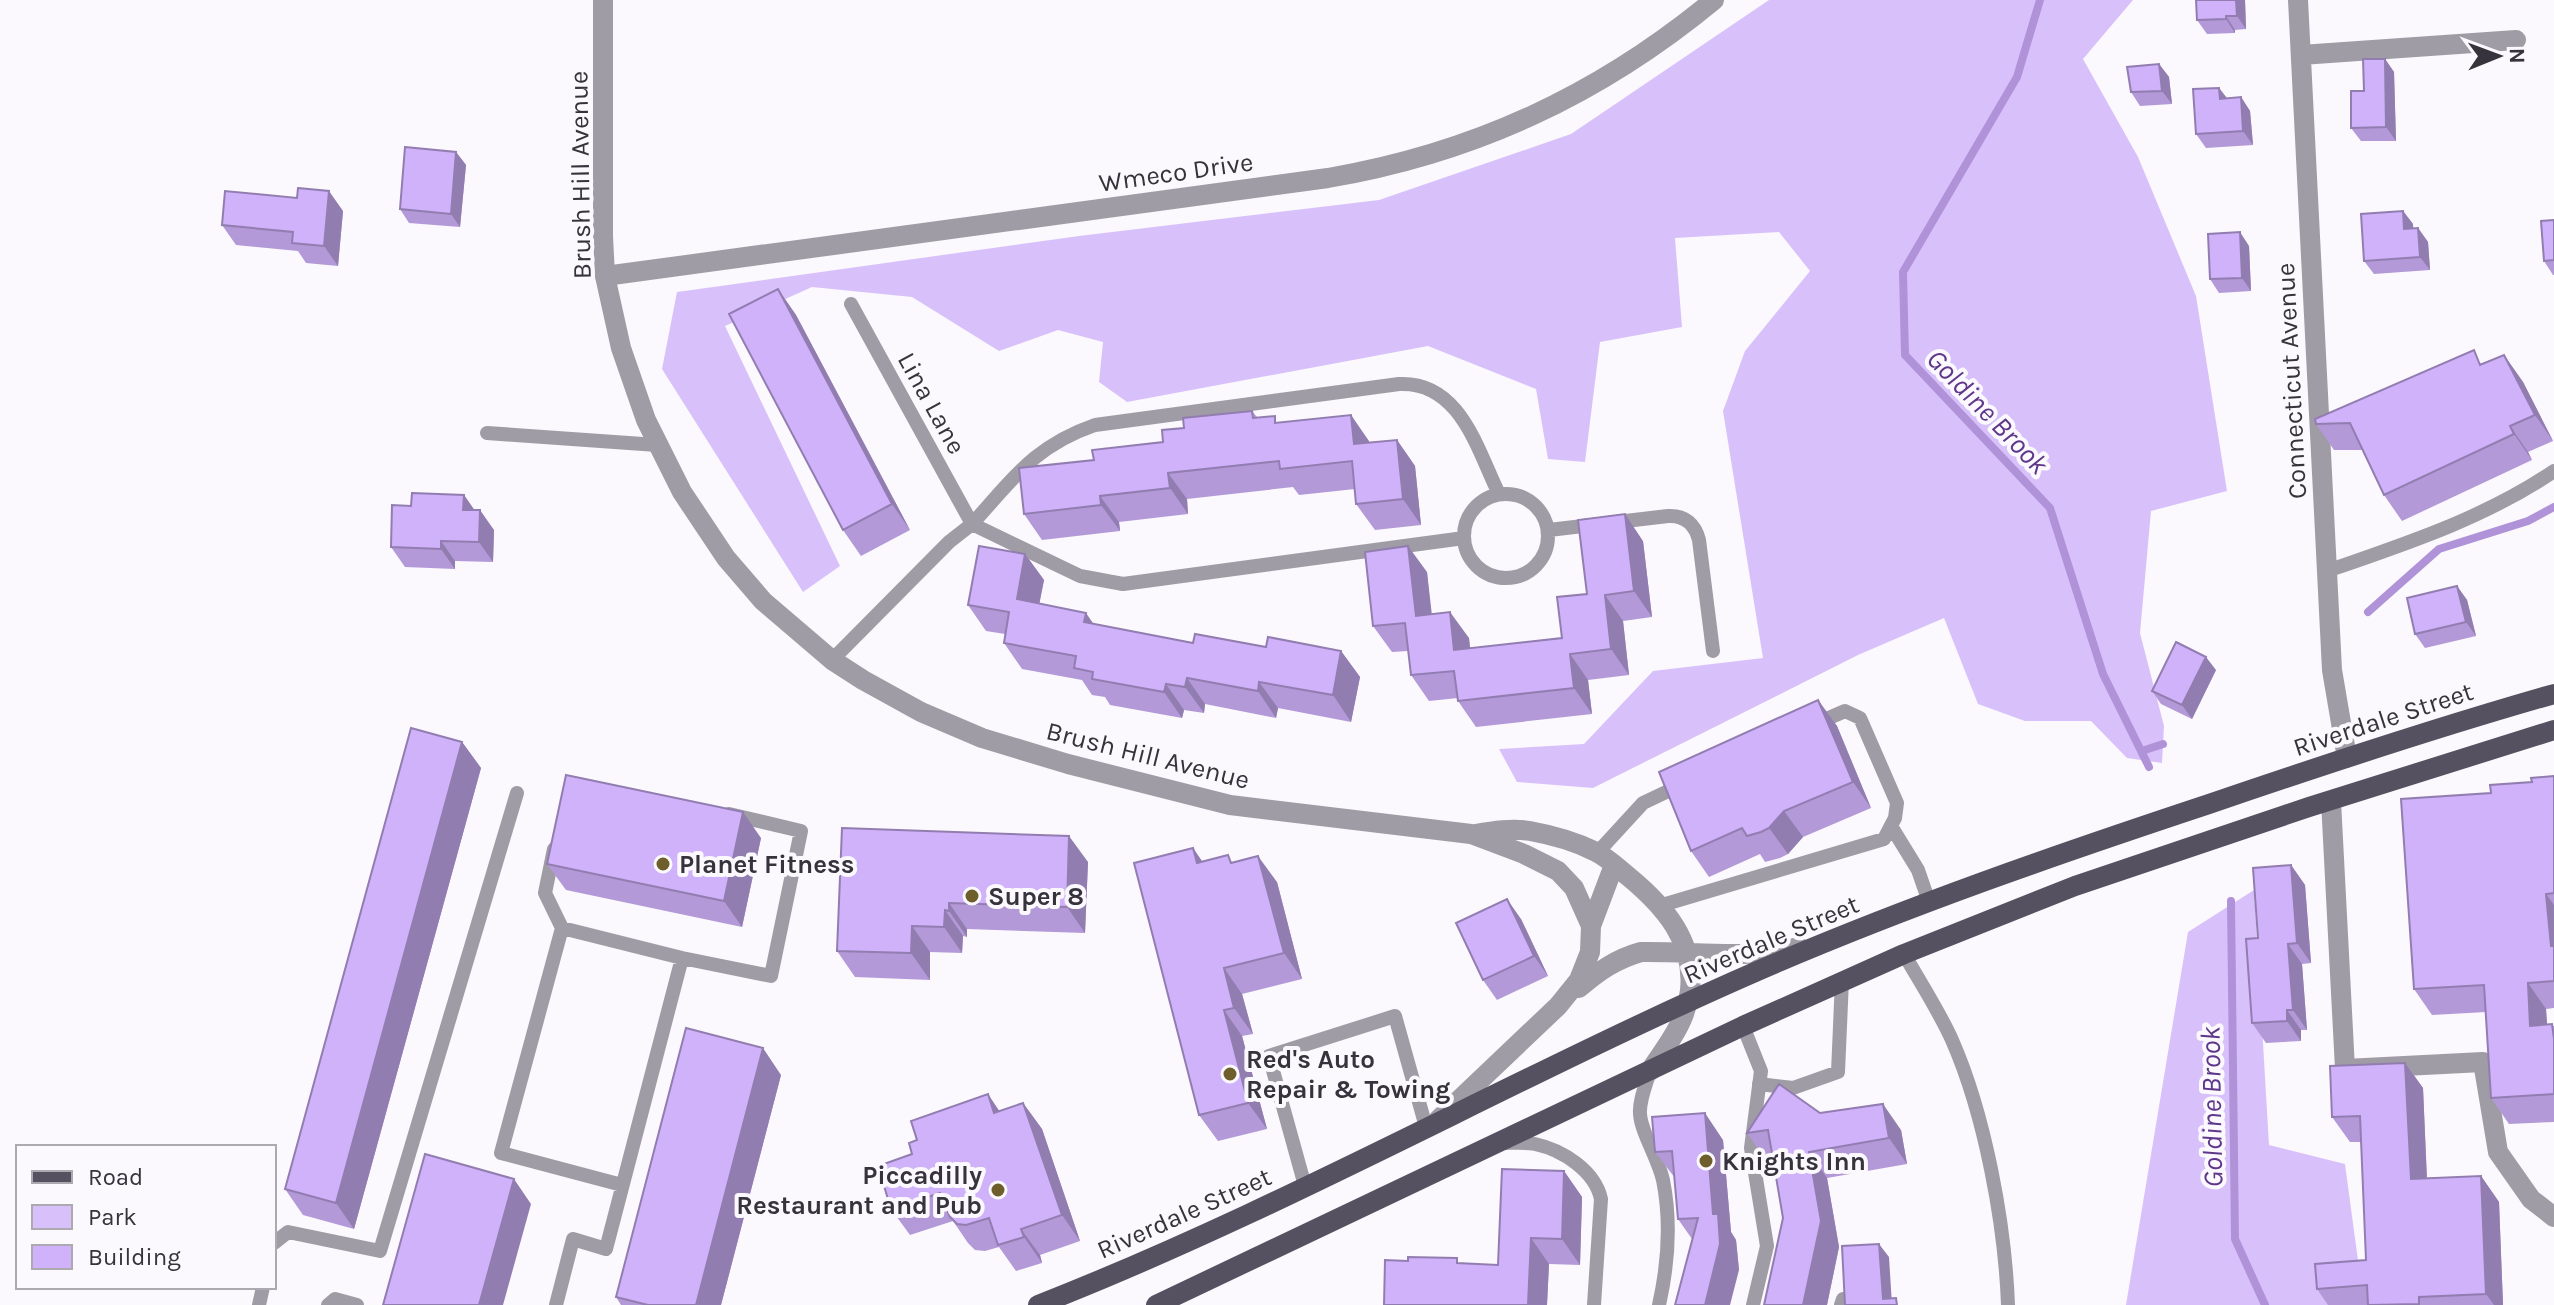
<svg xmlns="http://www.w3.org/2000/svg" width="2554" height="1305" font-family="Karla,sans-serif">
	<rect width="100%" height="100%" fill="#fbf9fd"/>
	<path fill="#d8c1fb" d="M1769,0H2133L2083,59L2138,157L2196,296L2227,491L2151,511L2140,633L2164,726L2162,763L2127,758L2091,721H2025L1978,704L1944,618L1858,655L1593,788L1517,782L1499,749L1584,744L1653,671L1763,658L1723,411L1745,351L1810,271L1779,232L1675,238L1682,327L1600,342L1585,462L1548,459L1536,389L1428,346L1127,402L1099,382L1103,342L1058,330L999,351L912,297L812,287L725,326L840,566L803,592L662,369L677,292L1079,236L1379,200L1571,134Z
		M2254,890L2269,1145L2345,1164L2364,1305H2126L2188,932Z"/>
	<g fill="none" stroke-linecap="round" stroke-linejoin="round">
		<path stroke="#af92d8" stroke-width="8" d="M2040,0L2017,77L1903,272L1905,355L2050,508L2103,674L2149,767
			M2368,612L2439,549L2528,521L2554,507
			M2142,751L2163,744
			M2231,901L2235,1239L2265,1305"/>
		<path stroke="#9f9ca5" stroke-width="14" d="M487,433L657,445
			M1464 536a42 42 0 1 1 84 0a42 42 0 1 1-84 0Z
			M1549,530L1668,516C1685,515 1695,524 1699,540L1713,651
			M1464,538L1123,584L1080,576L972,524C1013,479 1034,446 1095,425L1399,384C1460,381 1477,449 1499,494
			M2327,571C2405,544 2485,518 2554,471
			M832,660L949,542L972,524L851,304
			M1891,826L1918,870L1929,902
			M554,849L545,893L562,928L501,1153L622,1185
			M1598,852L1643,803L1683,784
			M1659,906L1884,839L1895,818L1897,803L1860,718L1845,711L1815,724
			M562,928L682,958
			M1904,954C1920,982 1939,1011 1952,1040C1985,1115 2005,1224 2008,1305
			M1743,1026L1761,1071L1751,1148L1767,1246L1753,1305
			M1650,1071C1646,1085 1639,1100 1640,1114C1641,1132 1658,1158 1663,1180C1671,1220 1668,1265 1659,1305
			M1759,1084L1793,1088L1838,1072L1842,980
			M1503,1143C1514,1143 1525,1142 1535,1144C1563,1150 1595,1171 1601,1199L1594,1305
			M1305,1186L1269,1056L1395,1016L1426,1127
			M274,1243L288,1232L380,1251L517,793
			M259,1305L263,1287
			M328,1305L335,1299L357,1305
			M556,1305L573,1239L606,1249L682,958L771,976L801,831L729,814
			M1841,1305L1843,1299"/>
		<path stroke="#9f9ca5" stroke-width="20" d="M2298,0L2332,670L2347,758
			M2301,55L2516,40
			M605,276L1328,178C1474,153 1599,95 1714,0
			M2331,801L2345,1069L2483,1062L2498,1152L2531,1199L2554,1217"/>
		<path stroke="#9f9ca5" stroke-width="20" d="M603,0V236L605,276L621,348L646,420L682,492L726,558L763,601L832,660L863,680L921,712L982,738L1068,764L1230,805L1471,834L1524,854L1558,871L1574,888L1591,926L1590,952L1579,980L1558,1006L1438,1120
			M1475,834C1493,831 1512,828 1530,831C1552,835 1574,841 1594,851C1607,857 1618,868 1629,877C1664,906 1695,941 1690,990C1686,1023 1667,1045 1650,1071
			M1591,926L1614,865
			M1579,988C1599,971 1616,959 1641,952C1695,951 1746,960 1799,947"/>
		<path stroke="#565160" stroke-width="20" d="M1038,1305C1286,1208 1518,1075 1762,969C1908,906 2058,854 2209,804C2323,765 2438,727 2554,694
			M1156,1305L1743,1026L1904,954L2075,886L2309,807L2554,730"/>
	</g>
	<path fill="#b399d8" d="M2245,0L2246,29L2235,30V33L2207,34L2197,20Z
		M2385,59L2394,72L2396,141H2361L2351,128L2364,91Z
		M2159,64L2169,77L2172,104L2140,106L2131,92Z
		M2219,88L2227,98L2241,97L2250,111L2253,145L2206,148L2196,134Z
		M456,152L466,165L460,227L409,223L400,209Z
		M343,211L338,266L306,263L298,251L236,245L222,225Z
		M2403,211L2413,224V229L2418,228L2428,242L2430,270L2374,274L2364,261Z
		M2554,220V275H2553L2544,261Z
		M2249,246L2251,291L2219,293L2210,279Z
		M778,289L796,315L910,530L861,556L843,530Z
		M2504,355L2523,382L2553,441L2528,452L2532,460L2402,521L2384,495L2362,450H2334L2316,424Z
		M1252,411L1257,417L1280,423L1351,415L1369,443L1397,440L1415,466L1421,525L1375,530L1356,504L1355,489L1299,495L1293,487L1187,499L1188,514L1119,522L1120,531L1042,540L1024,514L1094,460L1163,442L1184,428Z
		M464,495L474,510L494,530L493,562L455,561V569L405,567L391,547L411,506Z
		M1643,541L1652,617L1623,621L1629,675L1588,680L1592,714L1476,727L1458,701V698L1429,701L1411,675L1408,651L1392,652L1373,626L1427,572L1431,614L1469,638L1470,649L1562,638L1587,594Z
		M1025,554L1044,580L1039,604L1094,624L1193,643L1341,651L1360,677L1351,722L1278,708L1276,718L1205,704L1204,713L1184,710L1182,718L1110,705L1105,697L1092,695L1082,680L1022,669L1004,643L1005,634L986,631L968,605Z
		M2457,586L2467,600L2476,636L2425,648L2415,634Z
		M2216,670L2192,719L2161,704L2152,691Z
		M1818,700L1837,726L1871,808L1803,837L1788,854L1780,858L1765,862L1760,854L1709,877L1691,851Z
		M462,742L481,768L354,1229L303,1215L285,1189Z
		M2554,776V1008L2546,1009L2547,1025L2554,1026V1122L2509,1124L2491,1098L2486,1012L2432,1015L2414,989L2491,793Z
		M842,828L1088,862L1085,933L967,929V937L963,936L962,953L930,952V980L855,977L837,951Z
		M761,838L742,927L566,890L547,864Z
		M1193,848L1202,862L1234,863L1277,882L1302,979L1242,994L1253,1034L1242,1036L1267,1129L1218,1141L1199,1115Z
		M2291,865L2305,885L2311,963L2302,964L2307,1030H2301V1041L2266,1043L2252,1023L2258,938Z
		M1521,919L1548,976L1497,1000L1483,980Z
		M2405,1063L2423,1088L2427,1179L2481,1176L2499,1202L2503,1305H2328L2317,1289L2366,1260L2361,1142H2350L2332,1117Z
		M781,1075L721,1305H621L616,1297Z
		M1023,1103L1042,1129L1080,1241L1040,1255L1042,1263L1016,1271L999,1247L985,1251L975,1250L968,1243L953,1221L910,1235L891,1209L912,1154L999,1111Z
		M1820,1113L1901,1130L1907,1164L1827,1178L1839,1247L1827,1305H1764L1783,1218L1773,1158L1765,1159L1747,1133Z
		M1723,1140L1731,1232L1736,1240L1739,1270L1692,1239L1678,1219L1675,1178L1655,1152Z
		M1564,1171L1582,1197L1580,1265L1549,1264L1547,1305L1460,1263L1498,1265Z"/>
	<path fill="#927db0" d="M2236,0H2245L2246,29L2237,16Z
		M2226,16L2235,30V33L2226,19Z
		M2385,59L2394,72L2396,141L2386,127Z
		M2159,64L2169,77L2172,104L2162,91Z
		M2219,88L2229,101L2220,99Z
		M2241,97L2250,111L2253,145L2243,131Z
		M456,152L466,165L460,227L451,214Z
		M329,191L343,211L338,266L324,246Z
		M2403,211L2413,224L2414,243L2404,229Z
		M2418,228L2428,242L2430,270L2420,257Z
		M2240,232L2249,246L2251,291L2242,278Z
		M778,289L796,315L910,530L892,504Z
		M2504,355L2523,382L2553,441L2535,415Z
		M1351,415L1369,441L1372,471L1354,444Z
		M2510,426L2528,452L2532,460L2514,434Z
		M1397,440L1415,466L1421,525L1403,499Z
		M1168,473L1187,499L1188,514L1170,488Z
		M464,495L478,515L463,510Z
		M1100,496L1119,522L1120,531L1101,505Z
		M480,510L494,530L493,562L479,542Z
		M1625,514L1643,541L1652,617L1634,591Z
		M441,541L455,561V569L441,549Z
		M1408,546L1427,572L1435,642L1416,616Z
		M1025,554L1044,580L1035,626L1017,599Z
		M2457,586L2467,600L2476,636L2466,622Z
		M1605,595L1623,621L1629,675L1611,649Z
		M1450,612L1469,638L1473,676L1454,650Z
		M1086,613L1104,639L1084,622Z
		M1341,651L1360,677L1351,722L1333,695Z
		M1570,654L1588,680L1592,714L1574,688Z
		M2206,657L2216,670L2192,719L2182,705Z
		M1187,678L1205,704L1204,713L1185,687Z
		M1259,682L1278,708L1276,718L1258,691Z
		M1166,684L1184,710L1182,718L1164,692Z
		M1818,700L1837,726L1871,808L1853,782Z
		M462,742L481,768L354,1229L336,1203Z
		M1784,811L1803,837L1788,854L1769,828Z
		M743,812L761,838L742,927L724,901Z
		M1069,836L1088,862L1085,933L1067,907Z
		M1193,848L1211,874L1197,863Z
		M1258,856L1277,882L1302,979L1284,953Z
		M2291,865L2305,885L2311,963L2297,943Z
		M2546,894L2554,905V951L2551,946Z
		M1507,899L1521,919L1548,976L1534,956Z
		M949,903L967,929V937L949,911Z
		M945,910L963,936L962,953L944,927Z
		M912,926L930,952V980L911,953Z
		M2288,944L2302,964L2307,1030L2293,1010Z
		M1224,968L1242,994L1253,1034L1234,1008Z
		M2528,983L2546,1009L2549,1052L2530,1026Z
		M1224,1010L1242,1036L1267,1129L1248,1103Z
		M2287,1010L2301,1030V1041L2287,1021Z
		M763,1048L781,1075L721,1305H696Z
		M2405,1063L2423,1088L2428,1205L2411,1179Z
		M988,1094L1006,1121L994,1113Z
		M1023,1103L1042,1129L1080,1241L1062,1215Z
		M1883,1104L1901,1130L1907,1164L1889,1138Z
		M1705,1113L1723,1140L1731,1232L1736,1240L1739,1270L1730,1305H1705L1713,1214Z
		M1809,1152L1827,1178L1839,1247L1827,1305H1803Z
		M1564,1171L1582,1197L1580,1265L1562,1239Z
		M2481,1176L2499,1202L2503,1305H2494L2486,1294Z
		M514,1179L531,1204L503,1305H479Z
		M1021,1229L1040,1255L1042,1263L1024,1237Z
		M1531,1238L1549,1264L1547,1305H1528Z
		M1879,1244L1889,1257L1892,1305L1883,1299Z"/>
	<path fill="#d0b2fb" stroke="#927db0" stroke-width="2" d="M2196,0H2236L2237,16H2226V19L2197,20Z
		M2363,59H2385L2386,127L2351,128V91H2364Z
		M2159,64L2162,91L2131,92L2127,67Z
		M2219,88L2220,99L2241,97L2243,131L2196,134L2193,89Z
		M405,147L456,152L451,214L400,209Z
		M298,188L329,191L324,246L292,243L293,232L222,225L225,191L297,198Z
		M2403,211L2404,229L2418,228L2420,257L2364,261L2361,214Z
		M2554,220V260L2544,261L2541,221Z
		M2240,232L2242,278L2210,279L2208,234Z
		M778,289L892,504L843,530L729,314Z
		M2474,350L2480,365L2504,355L2535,415L2510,426L2514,434L2384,495L2350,423L2316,424L2315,419Z
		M1252,411L1253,418L1275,416V423L1351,415L1354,444L1397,440L1403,499L1356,504L1352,461L1280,469L1279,461L1168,473L1170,488L1100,496L1101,505L1024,514L1019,468L1094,460L1092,450L1163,442L1162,430L1184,428L1183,418Z
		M412,493L464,495L463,510H480L479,542L441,541V549L391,547L392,505L411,506Z
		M1625,514L1634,591L1605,595L1611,649L1570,654L1574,688L1458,701L1454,671L1411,675L1405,623L1373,626L1365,552L1408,546L1416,616L1450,612L1454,650L1562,638L1557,597L1587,594L1578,520Z
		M979,546L1025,554L1017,599L1086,613L1084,622L1193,643L1195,634L1266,647L1268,637L1341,651L1333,695L1259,682L1258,691L1187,678L1185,687L1166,684L1164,692L1092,679L1093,672L1074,668L1076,656L1004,643L1009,612L968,605Z
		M2457,586L2466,622L2415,634L2407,598Z
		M2176,642L2206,657L2182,705L2152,691Z
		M1818,700L1853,782L1784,811L1769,828L1761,832L1747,836L1742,828L1691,851L1659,772Z
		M411,728L462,742L336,1203L285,1189Z
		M566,775L743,812L724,901L547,864Z
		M2554,776V893L2546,894L2551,946H2554V981L2528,983L2530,1026L2552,1024L2554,1039V1094L2491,1098L2484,985L2414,989L2401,799L2491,793L2490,785L2532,782L2531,778Z
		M842,828L1069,836L1067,907L949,903V911L945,910L944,927L912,926L911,953L837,951Z
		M1193,848L1197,863L1228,855L1231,863L1258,856L1284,953L1224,968L1234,1008L1224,1010L1248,1103L1199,1115L1134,863Z
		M2291,865L2297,943L2288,944L2293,1010H2287V1021L2252,1023L2246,939L2258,938L2253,868Z
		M1507,899L1534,956L1483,980L1456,923Z
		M686,1028L763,1048L696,1305H648L616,1297Z
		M2405,1063L2411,1179L2481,1176L2486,1294L2419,1297V1304L2368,1305L2367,1285L2317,1289L2315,1264L2366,1260L2360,1116L2332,1117L2330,1066Z
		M1779,1084L1820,1113L1883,1104L1889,1138L1809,1152L1821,1221L1803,1305H1764L1783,1218L1768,1130L1747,1133Z
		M988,1094L994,1113L1023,1103L1062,1215L1021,1229L1024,1237L998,1245L989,1218L966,1225L957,1224L950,1217L940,1193L891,1209L878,1166L912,1154L909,1143L917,1140L911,1121Z
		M1705,1113L1713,1214H1718L1720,1244L1705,1305H1675L1698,1218L1678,1219L1672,1151L1655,1152L1652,1117Z
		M425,1154L514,1179L479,1305H383Z
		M1502,1169L1564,1171L1562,1239L1531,1238L1528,1305H1384L1385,1260L1408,1261V1257L1457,1258V1263L1498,1265Z
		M1879,1244L1883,1299L1896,1298L1897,1305H1845L1842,1246Z"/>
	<g fill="#6d5e2c" stroke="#fbf9fd" stroke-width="3">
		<circle cx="663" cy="864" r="8"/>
		<circle cx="972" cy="896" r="8"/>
		<circle cx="1230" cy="1074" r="8"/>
		<circle cx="1706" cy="1161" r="8"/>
		<circle cx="998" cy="1190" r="8"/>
	</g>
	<g text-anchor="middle" stroke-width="8" stroke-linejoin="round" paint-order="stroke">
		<g font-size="26" fill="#36333c" stroke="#fbf9fd">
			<text transform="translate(1176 172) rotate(-8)" y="9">Wmeco Drive</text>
			<text transform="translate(580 175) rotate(-91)" y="9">Brush Hill Avenue</text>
			<text transform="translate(2291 381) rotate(-93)" y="9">Connecticut Avenue</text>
			<text transform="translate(932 403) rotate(61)" y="9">Lina Lane</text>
			<text transform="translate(2383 719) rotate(-18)" y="9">Riverdale Street</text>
			<text transform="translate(1148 755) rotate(14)" y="9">Brush Hill Avenue</text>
			<text transform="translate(1771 939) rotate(-23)" y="9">Riverdale Street</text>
			<text transform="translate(1184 1213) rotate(-24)" y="9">Riverdale Street</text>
		</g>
		<g font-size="26" font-weight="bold" fill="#36333c" stroke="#fbf9fd" text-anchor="start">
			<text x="679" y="873">Planet Fitness</text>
			<text x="988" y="905">Super 8</text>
			<text x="1246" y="1068">Red's Auto<tspan x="1246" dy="30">Repair &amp; Towing</tspan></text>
			<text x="1722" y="1170">Knights Inn</text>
			<text x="982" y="1184" text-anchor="end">Piccadilly<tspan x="982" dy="30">Restaurant and Pub</tspan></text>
		</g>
		<g font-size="28" font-style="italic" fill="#5e378a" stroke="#fbf9fd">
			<text transform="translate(1988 411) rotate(46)" y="10">Goldine Brook</text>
			<text transform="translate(2211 1107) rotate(-91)" y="10">Goldine Brook</text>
		</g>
	</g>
	<rect x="16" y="1145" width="260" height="144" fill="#fbf9fd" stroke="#acaab0" stroke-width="2"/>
	<rect x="32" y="1171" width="40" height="12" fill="#565160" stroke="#acaab0" stroke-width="2"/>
	<text x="88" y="1185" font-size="24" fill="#36333c">Road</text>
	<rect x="32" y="1205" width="40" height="24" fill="#d8c1fb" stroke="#acaab0" stroke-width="2"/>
	<text x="88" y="1225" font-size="24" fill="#36333c">Park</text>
	<rect x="32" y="1245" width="40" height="24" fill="#d0b2fb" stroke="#acaab0" stroke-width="2"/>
	<text x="88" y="1265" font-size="24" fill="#36333c">Building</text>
	<g transform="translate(2498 56) rotate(89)" stroke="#fbf9fd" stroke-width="6" paint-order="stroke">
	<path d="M0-6L14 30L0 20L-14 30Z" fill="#36333c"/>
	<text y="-12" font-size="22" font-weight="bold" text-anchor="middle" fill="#36333c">N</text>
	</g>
</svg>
